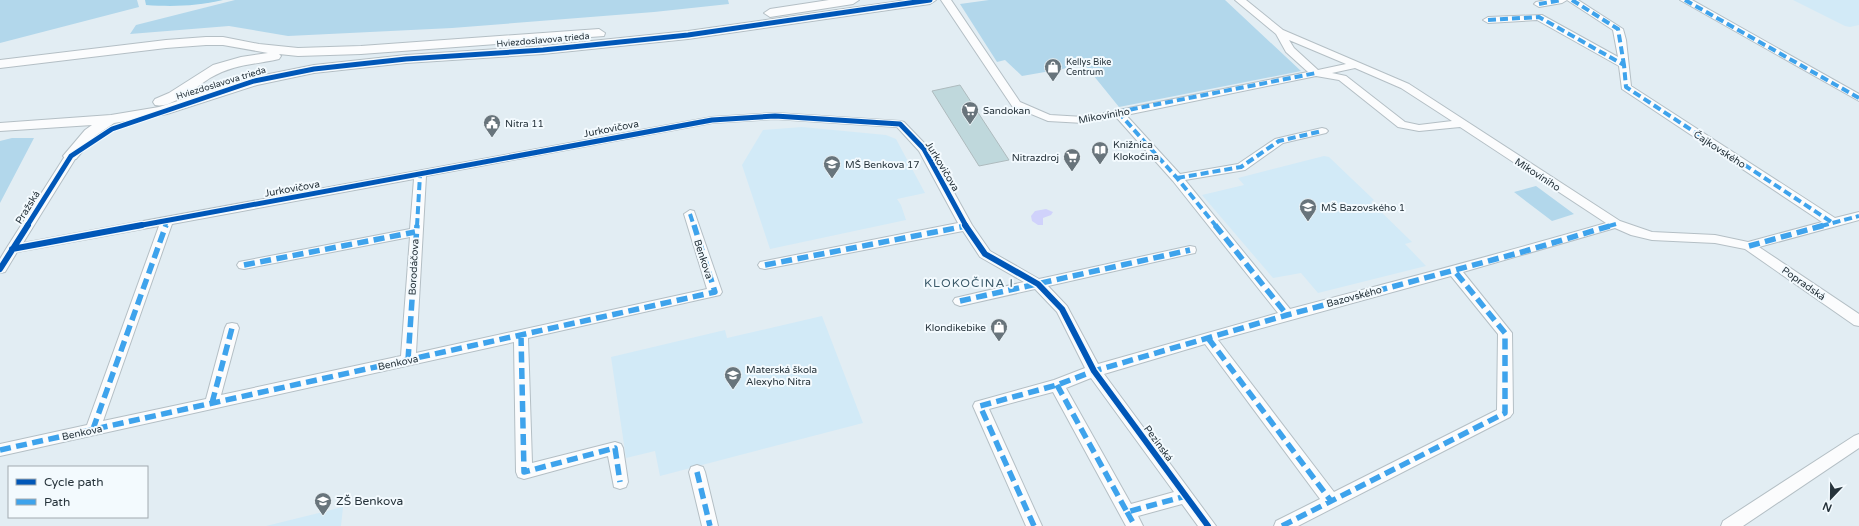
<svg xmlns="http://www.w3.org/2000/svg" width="1859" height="526" font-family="'Varela Round',sans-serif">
	<rect width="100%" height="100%" fill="#e2edf3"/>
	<path fill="#d2eaf7" d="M1793,0H1859V25L1850,27L1845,26Z
		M802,127L886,135L896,139L925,193L897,199L901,205L906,220L770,249L742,165L763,130Z
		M1324,156L1329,157L1374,200L1371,202L1412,242L1405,244L1426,266L1318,293L1301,273L1273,278L1202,195L1244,185L1238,178Z
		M822,316L863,423L660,476L655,451L626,458L611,357L725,330L727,338Z
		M343,507L341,526H266Z"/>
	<path fill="#b2d7eb" d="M0,0H137L139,7L0,43Z
		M235,0H728L729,4L654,12L452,28L288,36L229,26L130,34L136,25Z
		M989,0H1225L1301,71L1119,107L1085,65L1022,76L1005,60L997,62L960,4Z
		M12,138H34L0,203V141Z
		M1536,186L1574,214L1552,221L1514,192Z"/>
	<path fill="#9ed0e9" d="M145,0H223C196,6 174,7 146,5Z"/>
	<path fill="#d0d2fb" d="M1046,209L1053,212L1051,215L1043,218V225H1038L1032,221L1031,216L1035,211Z"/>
	<path fill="#bfd8dc" stroke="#aebbbe" d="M960,85L1009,160L979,166L932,91Z"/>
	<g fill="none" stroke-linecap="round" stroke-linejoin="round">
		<g stroke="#b4bfc5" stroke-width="2">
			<path id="minor" d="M941,0H951L1020,102L1050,115L1084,117L1308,72L1286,52L1276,34L1235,0H1246L1283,30L1409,84L1620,221L1652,232L1715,235L1748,242L1822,222L1622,89L1619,66L1537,20L1488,23L1483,20L1488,17L1542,15L1618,57L1613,30L1567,0H1578L1623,29L1626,40L1631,86L1835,218L1859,212V220L1759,247L1859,314V326L1854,325L1745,249L1715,243L1652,240L1631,235L1615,228L1463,272L1512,333L1513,413L1510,417L1298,526H1274L1276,521L1320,499L1205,344L1104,374L1216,526H1198L1182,504L1138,516L1143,526H1126L1053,392L989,409L1042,526H1026L973,406L975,402L1054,380L1085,368L1057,312L1035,289L960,306L955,304L953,301L955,298L1024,282L980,257L963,231L765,269L760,268L758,265L760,262L765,261L958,223L919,151L897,127L775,119L712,123L426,176L416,353L707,289L684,214L690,210L694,211L722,292L720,295L528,338L532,463L615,442L621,444L623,448L628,482L626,487L620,489L614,487L608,456L524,479L518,477L516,472L514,342L0,456V444L87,425L159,226L17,252L5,272L0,273V259L6,249L65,156L71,153L77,156L23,243L712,117L775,113L900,121L904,122L930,149L972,225L990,251L1039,279L1190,246L1195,247L1196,250L1195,253L1190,254L1048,286L1067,306L1098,364L1278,313L1173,181L1116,117L1084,123L1048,121L1012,106ZM1289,40L1346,64L1318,70L1294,48ZM1355,68L1401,88L1452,121L1419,125L1405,122L1346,76L1332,73ZM1316,76L1339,80L1398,127L1419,131L1460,127L1606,223C1500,254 1396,281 1290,309L1185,180L1245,170L1283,143L1326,133L1328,131L1326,129L1322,128L1275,139L1238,164L1180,174L1126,115ZM414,179L410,229L244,261L239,262L237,265L239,268L244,269L410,237L401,356L221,395L239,328L237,324L232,323L227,324L225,328L206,399L103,421L172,224ZM1451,276L1498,334L1497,410L1334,492L1218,340ZM1091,378L1174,492L1131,504L1066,388Z
				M1546,0H1567L1562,3L1539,7L1534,4L1536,2Z
				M1680,0H1692L1859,94V101Z
				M1859,434V448L1743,526H1721L1723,521L1854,436Z
				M697,465L703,467L705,472L718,526H702L689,472L691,467Z"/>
		</g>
		<g stroke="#b4bfc5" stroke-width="2">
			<path id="tertiary" d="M829,0H859L853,4L770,17L764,13L770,9Z
				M907,0H936L930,4L688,39L543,54L406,63L314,73L257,85L167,114L114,123L95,136L76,159H66L63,156L85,130L92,125L0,131V123L111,115L159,107L249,78L314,65L406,55L543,46L688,31Z
				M599,29L605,33L604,36L361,54L298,56L279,54L281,56L279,59C253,65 234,64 210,78C196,87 171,109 155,105L153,102L155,99L169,93L213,65L241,57L268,53L223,45H206L166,48L0,68V60L166,40L206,37H223L259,44L298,48L361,46Z"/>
		</g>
		<use href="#minor" fill="#fbfcfd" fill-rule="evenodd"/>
		<use href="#tertiary" fill="#fbfcfd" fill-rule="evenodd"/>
		<path stroke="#3ea3ec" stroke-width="4" stroke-dasharray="8 4" stroke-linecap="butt" d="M1572,0L1618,29L1624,65
			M1685,0L1859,98
			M1539,4L1562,0
			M1488,20L1539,17L1624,65L1626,87L1833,223
			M1118,112L1177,178L1216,226
			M1118,112L1316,73
			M1177,178L1241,167L1279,141L1322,131
			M690,214L694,226
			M165,226L167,221
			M417,226L420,175
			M1609,226L1616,224
			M1821,226L1859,216"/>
		<path stroke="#3ea3ec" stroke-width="5.5" stroke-dasharray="11 5.5" stroke-linecap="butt" d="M1215,225L1287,315
			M1749,246L1825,225
			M244,265L415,232
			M765,265L966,226
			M960,301L1190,250
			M521,335L524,472L615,448L620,482
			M1208,338L1331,501
			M408,360L417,225
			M1057,385L1127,512L1186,496
			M212,403L232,328
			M93,429L166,225
			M0,450L715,292L694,225
			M697,472L710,526
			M1127,512L1135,526
			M1034,526L980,406L1057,385L1094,371L1287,315L1522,252L1613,225
			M1282,526L1505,413V333L1453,269"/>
		<g stroke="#f3fafe" stroke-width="7">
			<path id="cycleway-far1" d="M27,226L71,156L112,129L254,81L314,69L406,59L543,50L688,35L930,0
				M137,226L712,120L775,116L900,124L924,149L966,226"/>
		</g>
		<g stroke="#f3fafe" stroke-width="9">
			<path id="cycleway" d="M965,225L985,254L1038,284L1062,309L1094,371L1208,526
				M12,249L142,225
				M0,269L28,225"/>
		</g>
		<use href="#cycleway-far1" stroke="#0057b8" stroke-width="5"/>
		<use href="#cycleway" stroke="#0057b8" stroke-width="6"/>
	</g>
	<defs>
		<g id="shop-pin" transform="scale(0.9)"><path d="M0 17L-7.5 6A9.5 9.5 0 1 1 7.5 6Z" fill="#68747b" stroke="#f3fafe"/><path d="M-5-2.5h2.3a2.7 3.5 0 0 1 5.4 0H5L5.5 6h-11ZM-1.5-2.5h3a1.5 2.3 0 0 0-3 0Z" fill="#fff"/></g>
		<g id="supermarket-pin" transform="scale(0.9)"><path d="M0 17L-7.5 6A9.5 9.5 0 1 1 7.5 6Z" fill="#68747b" stroke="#f3fafe"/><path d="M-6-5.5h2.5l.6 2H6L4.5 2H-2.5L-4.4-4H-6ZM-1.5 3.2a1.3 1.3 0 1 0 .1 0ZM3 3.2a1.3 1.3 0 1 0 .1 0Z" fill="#fff"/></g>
		<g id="civic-pin" transform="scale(0.9)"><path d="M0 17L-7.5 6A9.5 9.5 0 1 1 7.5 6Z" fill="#68747b" stroke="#f3fafe"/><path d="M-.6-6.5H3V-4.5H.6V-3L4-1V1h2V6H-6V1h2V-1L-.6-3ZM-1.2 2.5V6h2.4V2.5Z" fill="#fff"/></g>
		<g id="library-pin" transform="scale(0.9)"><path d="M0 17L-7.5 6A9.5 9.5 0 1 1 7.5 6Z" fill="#68747b" stroke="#f3fafe"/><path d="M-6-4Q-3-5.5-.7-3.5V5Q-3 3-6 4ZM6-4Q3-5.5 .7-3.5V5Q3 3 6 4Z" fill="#fff"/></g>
		<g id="school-pin" transform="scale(0.9)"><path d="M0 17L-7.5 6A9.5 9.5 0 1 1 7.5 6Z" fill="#68747b" stroke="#f3fafe"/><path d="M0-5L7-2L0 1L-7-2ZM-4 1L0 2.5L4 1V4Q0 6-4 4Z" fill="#fff"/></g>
	</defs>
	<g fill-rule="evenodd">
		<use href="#shop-pin" x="1053" y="67"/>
		<use href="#supermarket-pin" x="970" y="110"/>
		<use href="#civic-pin" x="492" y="123"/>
		<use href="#library-pin" x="1100" y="150"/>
		<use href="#supermarket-pin" x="1072" y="157"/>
		<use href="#school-pin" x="832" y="164"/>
		<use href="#school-pin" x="1308" y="207"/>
		<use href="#shop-pin" x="999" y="327"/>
		<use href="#school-pin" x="733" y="375"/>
		<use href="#school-pin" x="323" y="501"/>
	</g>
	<g text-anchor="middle" stroke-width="4" stroke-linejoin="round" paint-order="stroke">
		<g font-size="9" fill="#26333b" stroke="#f3fafe">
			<text transform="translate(543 40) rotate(-5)" y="3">Hviezdoslavova trieda</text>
			<text transform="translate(221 83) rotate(-17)" y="3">Hviezdoslavova trieda</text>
		</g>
		<g font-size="9" fill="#26333b" stroke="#f3fafe" text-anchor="start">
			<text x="1066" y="65">Kellys Bike<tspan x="1066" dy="10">Centrum</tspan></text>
		</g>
		<g font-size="10" fill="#26333b" stroke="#f3fafe" text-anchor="start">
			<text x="983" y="114">Sandokan</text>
			<text x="505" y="127">Nitra 11</text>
			<text x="1113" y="148">Knižnica<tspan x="1113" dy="12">Klokočina</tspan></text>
			<text x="1059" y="161" text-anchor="end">Nitrazdroj</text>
			<text x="845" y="168">MŠ Benkova 17</text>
			<text x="1321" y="211">MŠ Bazovského 1</text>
			<text x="986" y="331" text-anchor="end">Klondikebike</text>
			<text x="746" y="373">Materská škola<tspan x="746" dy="12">Alexyho Nitra</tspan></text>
		</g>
		<g font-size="10" fill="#26333b" stroke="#f3fafe">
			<text transform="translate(1104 115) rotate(-10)" y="4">Mikovíniho</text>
			<text transform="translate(611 128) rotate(-11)" y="4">Jurkovičova</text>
			<text transform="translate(1720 149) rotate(33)" y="4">Čajkovského</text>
			<text transform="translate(943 166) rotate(59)" y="4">Jurkovičova</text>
			<text transform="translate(1538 174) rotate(33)" y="4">Mikovíniho</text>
			<text transform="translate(292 188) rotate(-10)" y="4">Jurkovičova</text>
			<text transform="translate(27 207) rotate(-58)" y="4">Pražská</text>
			<text transform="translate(704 259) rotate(72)" y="4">Benkova</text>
			<text transform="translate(413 267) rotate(-87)" y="4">Borodáčova</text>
			<text transform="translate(1804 283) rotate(35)" y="4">Popradská</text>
			<text transform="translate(1354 296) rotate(-15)" y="4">Bazovského</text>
			<text transform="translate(398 362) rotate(-12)" y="4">Benkova</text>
			<text transform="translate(82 432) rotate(-12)" y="4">Benkova</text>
			<text transform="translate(1159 443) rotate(54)" y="4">Pezinská</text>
		</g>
		<g font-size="12" letter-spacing="1" fill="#3b5a6a" stroke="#f3fafe">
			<text x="969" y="287">KLOKOČINA I</text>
		</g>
		<g font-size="12" fill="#26333b" stroke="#f3fafe" text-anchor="start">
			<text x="336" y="505">ZŠ Benkova</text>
		</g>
	</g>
	<rect x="8" y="466" width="140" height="52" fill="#f3fafe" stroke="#a1aab0"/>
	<rect x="16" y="479" width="20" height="6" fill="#0057b8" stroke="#a1aab0"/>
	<text x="44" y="486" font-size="12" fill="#26333b">Cycle path</text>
	<rect x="16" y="499" width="20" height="6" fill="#3ea3ec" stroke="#a1aab0"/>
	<text x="44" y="506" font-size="12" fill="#26333b">Path</text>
	<g transform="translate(1831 498) rotate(202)" stroke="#f3fafe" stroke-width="3" paint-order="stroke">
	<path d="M0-3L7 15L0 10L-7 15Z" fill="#26333b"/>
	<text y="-6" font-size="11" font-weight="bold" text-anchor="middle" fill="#26333b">N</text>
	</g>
</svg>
